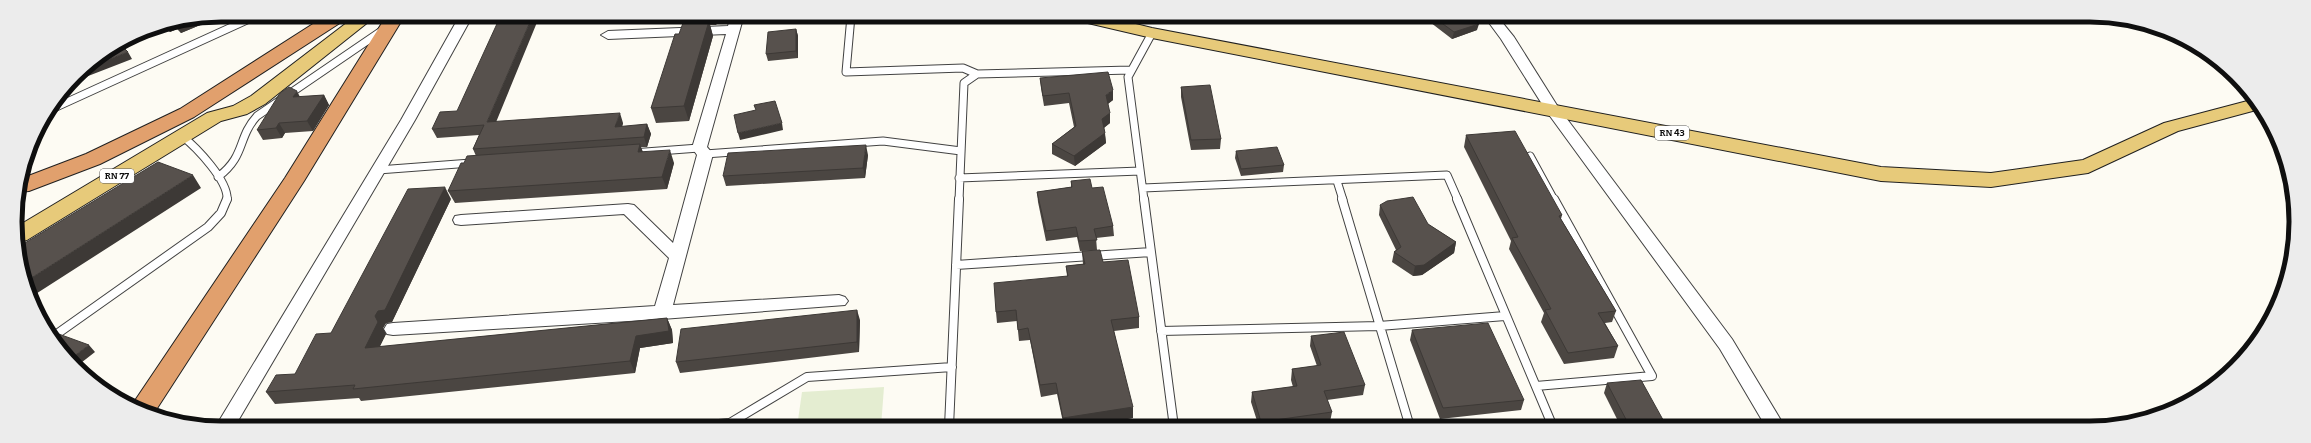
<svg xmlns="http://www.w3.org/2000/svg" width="2311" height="443" font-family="Bitter,serif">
	<rect width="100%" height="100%" fill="#fdfbf3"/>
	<path fill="#e4edd1" d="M884,387L881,427H797L802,392Z"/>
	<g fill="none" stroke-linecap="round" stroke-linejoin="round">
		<g stroke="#424242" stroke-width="9">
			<path id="lane-far1" d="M851,16L846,72L963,68L977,74
				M54,108L258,15
				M182,136C196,147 229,181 227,200
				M632,153L699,148
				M705,154L883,141L961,151
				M1530,156L1554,200
				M378,170L471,163
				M218,177C246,156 237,138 257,116L383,30
				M959,178L1140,171
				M1337,181L1343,200
				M1143,188L1447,175L1458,200
				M959,200L964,83L977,74L1130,70
				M1144,200L1128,77L1152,33"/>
		</g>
		<g stroke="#424242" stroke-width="10">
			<path id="lane" d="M1144,199L1174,427
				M1342,199L1410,427
				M1457,199L1553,427
				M956,265L1151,252
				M1161,331L1379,326L1505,316
				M54,336L208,227L221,213L227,199
				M1536,386L1652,376L1554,199
				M685,427L730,423L807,377L952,367
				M949,427L959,199"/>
		</g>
		<g stroke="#424242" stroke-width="2">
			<path id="street" d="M460,15H473L415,120L235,426H216L401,120Z
				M731,15H744L707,147L713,154L673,305L839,295L845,297L848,301L845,305L662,319L393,335L387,334L384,329L387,324L393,323L655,306L669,258L624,214L461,225L455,224L453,220L455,216L461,215L628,204L634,205L673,243L697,155L692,148L726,34L608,39L601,35L608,31L728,26Z
				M1484,16H1497L1514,37L1558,107L1732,339L1785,427H1766L1720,349L1547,112L1501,39Z"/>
		</g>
		<g stroke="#202020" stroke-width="2">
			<path id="primary" d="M357,15H377L265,104L247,114L221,121L27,240L20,242L18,226L207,113L233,106L251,96Z
				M1072,16H1103L1152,28L1881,167L1991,173L2083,160L2164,123L2255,99L2260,109L2178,131L2088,173L1991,187L1881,181L1152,38L1075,20Z"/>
		</g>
		<g stroke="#202020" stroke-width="2">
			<path id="highway" d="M327,15H349L346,19L194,117L100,164L29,191L19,192L23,178L86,154L180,109Z
				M387,15H405L304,181L154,413L132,405L285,178Z"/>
		</g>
		<use href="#lane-far1" stroke="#fff" stroke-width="7"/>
		<use href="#lane" stroke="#fff" stroke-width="8"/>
		<use href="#street" fill="#fff" fill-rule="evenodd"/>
		<use href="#primary" fill="#e7ca7a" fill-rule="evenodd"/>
		<use href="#highway" fill="#e1a06d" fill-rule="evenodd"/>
	</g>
	<path fill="#4b4642" d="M687,15H723L721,23H717L716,25H710L713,36L689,121L656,123L651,108L679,34L689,22Z
		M1329,16H1359L1337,23Z
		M1422,16H1469L1477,30L1452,39Z
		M203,19L205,23L181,33L177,29L170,32L164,26Z
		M796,29L798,36V58L768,61L766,54Z
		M1040,78L1113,100L1108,104L1110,123L1104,128L1106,143L1075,166L1052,154V144L1074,127L1069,103L1044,106L1041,88Z
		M1181,87L1221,139L1220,149L1191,150L1181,97Z
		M324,95L329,105L313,131L285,133L282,138L263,140L257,130L300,97Z
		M496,122L623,123L622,127L647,124L651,134L647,147H641L643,152L674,163L667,189L455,203L448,191L464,163L476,156L473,149L479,135L437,138L432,129Z
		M1466,135L1562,215L1561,219L1616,311L1612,322L1605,323L1618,346L1614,358L1564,364L1541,322L1544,313L1509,249L1511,241L1464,147Z
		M1236,151L1284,165L1283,172L1241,176L1235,158Z
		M868,155L865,178L726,186L723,176Z
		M1071,181L1092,188L1113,226L1114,236L1096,238L1097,250L1080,251L1077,237L1046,241L1038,202L1037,192L1071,187Z
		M451,199L392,322L386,323L383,328L386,334L379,347L667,318L672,330L673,343L640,348L635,373L361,401L359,398L275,404L266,392L295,374Z
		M1380,205L1428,224L1456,242L1454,253L1422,275L1413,276L1392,262L1394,252L1396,250L1379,215Z
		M1082,251L1103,262L1139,317V328L1114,331L1133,418L1080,427H1064L1057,394L1041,397L1030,340L1019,341L1017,321L997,323L996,312L1067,276L1066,266L1083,264Z
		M860,320L859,352L680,373L676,362Z
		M1412,330L1524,400L1521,410L1440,419L1410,340Z
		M1311,336L1365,385L1363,395L1327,400L1332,412L1330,422L1298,427H1259L1251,402L1252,392L1293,387L1291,380L1292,369L1317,366L1310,346Z
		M1607,383L1667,427H1621L1604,393Z"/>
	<path fill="#3d3936" d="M533,15H540L492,132L487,122Z
		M714,15H715L717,23L716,25Z
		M719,15H723L721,23Z
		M1338,16H1359L1337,23Z
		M203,19L205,23L181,33L175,24Z
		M709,21L713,36L689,121L684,106Z
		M174,24L177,29L170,32L167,26Z
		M1479,24L1477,30L1452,39L1454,32Z
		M796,29L798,36V58L796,51Z
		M128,52L132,59L83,78L79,73L87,68Z
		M1113,90V100L1106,105V95Z
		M297,91L302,101L293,97Z
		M324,95L329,105L313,131L307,121Z
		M620,113L623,123L619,137L615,127Z
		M1110,113V123L1102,129V119Z
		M279,123L285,133L282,138L276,128Z
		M782,123L783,130L740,140L738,133Z
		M647,124L651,134L647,147L644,137Z
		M1105,133L1106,143L1075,166L1074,156Z
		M640,144L644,157L638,152Z
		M866,145L868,155L865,178L863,168Z
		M670,150L674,163L667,189L662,177Z
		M193,175L201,188L31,297L26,288L25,282Z
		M445,187L451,199L392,322L386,323L383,328L386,334L373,361L365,348L375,316Z
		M1456,242L1454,253L1422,275L1413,276L1415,266Z
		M857,310L860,320L859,352L857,342Z
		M667,318L672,330L673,343L640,348L635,373L630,361L636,336Z
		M89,345L95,352L77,366L69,360Z
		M1133,407V418L1080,427H1064L1063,418Z
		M503,421L506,426H502Z"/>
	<path fill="#57514d" stroke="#3d3936" d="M501,15H533L487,122L620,113L615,127L647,124L644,137L473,149L484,125L432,129L440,112L457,111Z
		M1432,16H1469L1479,24L1454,32Z
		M709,21L684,106L651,108L675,34H679L683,23Z
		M796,29V51L766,54L768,32Z
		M121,45L128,52L87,68Z
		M1108,72L1113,90L1106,95L1110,113L1102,119L1105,133L1074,156L1052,144L1076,126L1069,93L1043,96L1040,78Z
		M1210,85L1221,139L1191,140L1181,87Z
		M289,87L297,91L293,97L324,95L307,121L279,123L276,128L257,130L280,93Z
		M775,101L782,123L738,133L734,115L756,110L754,105Z
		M1515,131L1562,215L1559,216L1616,311L1598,313L1618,346L1568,353L1545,310L1551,309L1512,238L1518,237L1466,135Z
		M640,144L638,152L670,150L662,177L448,191L461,163H464L467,156Z
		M866,145L863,168L723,176L728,153Z
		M1277,147L1284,165L1241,169L1236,151Z
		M158,162L193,175L25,282L20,246Z
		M1090,179L1092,188L1103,187L1113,226L1094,229L1097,240L1079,241L1076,227L1046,231L1037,192L1072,187L1071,181Z
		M445,187L385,310L378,311L375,316L378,322L365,348L667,318L669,331L636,336L630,361L353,389L355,385L266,392L276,375L295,374L316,334L331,333L408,189Z
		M1413,197L1428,224L1456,242L1424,265L1415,266L1394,252L1401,247L1380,205L1387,201Z
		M1100,250L1103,262L1128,260L1139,317L1111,320L1133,407L1063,418L1056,383L1040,385L1028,328L1018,330L1016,310L996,312L994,283L1068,276L1066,266L1085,264L1082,251Z
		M857,310V342L676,362L681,329Z
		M1488,323L1524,400L1443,408L1412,330Z
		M1344,332L1365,385L1324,391L1332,412L1261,422L1252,392L1297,386L1292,369L1321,365L1311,336Z
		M56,333L89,345L69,360L66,357L53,335Z
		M1641,380L1667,427H1630L1607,383Z
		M503,421L502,426H459Z"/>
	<g text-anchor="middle" stroke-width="4" stroke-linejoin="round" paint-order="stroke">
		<g fill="#fff" stroke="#575757" stroke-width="1">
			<rect x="1655" y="126" width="34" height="14" rx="3"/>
			<rect x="100" y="169" width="34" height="14" rx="3"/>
		</g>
		<g font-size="9" font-weight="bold" fill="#0f0f0f">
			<text x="1672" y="136">RN 43</text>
			<text x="117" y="179">RN 77</text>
		</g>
	</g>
	<path d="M0 0H2311V443H0ZM221 22H2090A199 199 0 0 1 2289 221V222A199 199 0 0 1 2090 421H221A199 199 0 0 1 22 222V221A199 199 0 0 1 221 22Z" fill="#ececec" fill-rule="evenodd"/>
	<path fill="none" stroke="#0f0f0f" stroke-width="5" d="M221 22H2090A199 199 0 0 1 2289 221V222A199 199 0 0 1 2090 421H221A199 199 0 0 1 22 222V221A199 199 0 0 1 221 22Z"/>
</svg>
